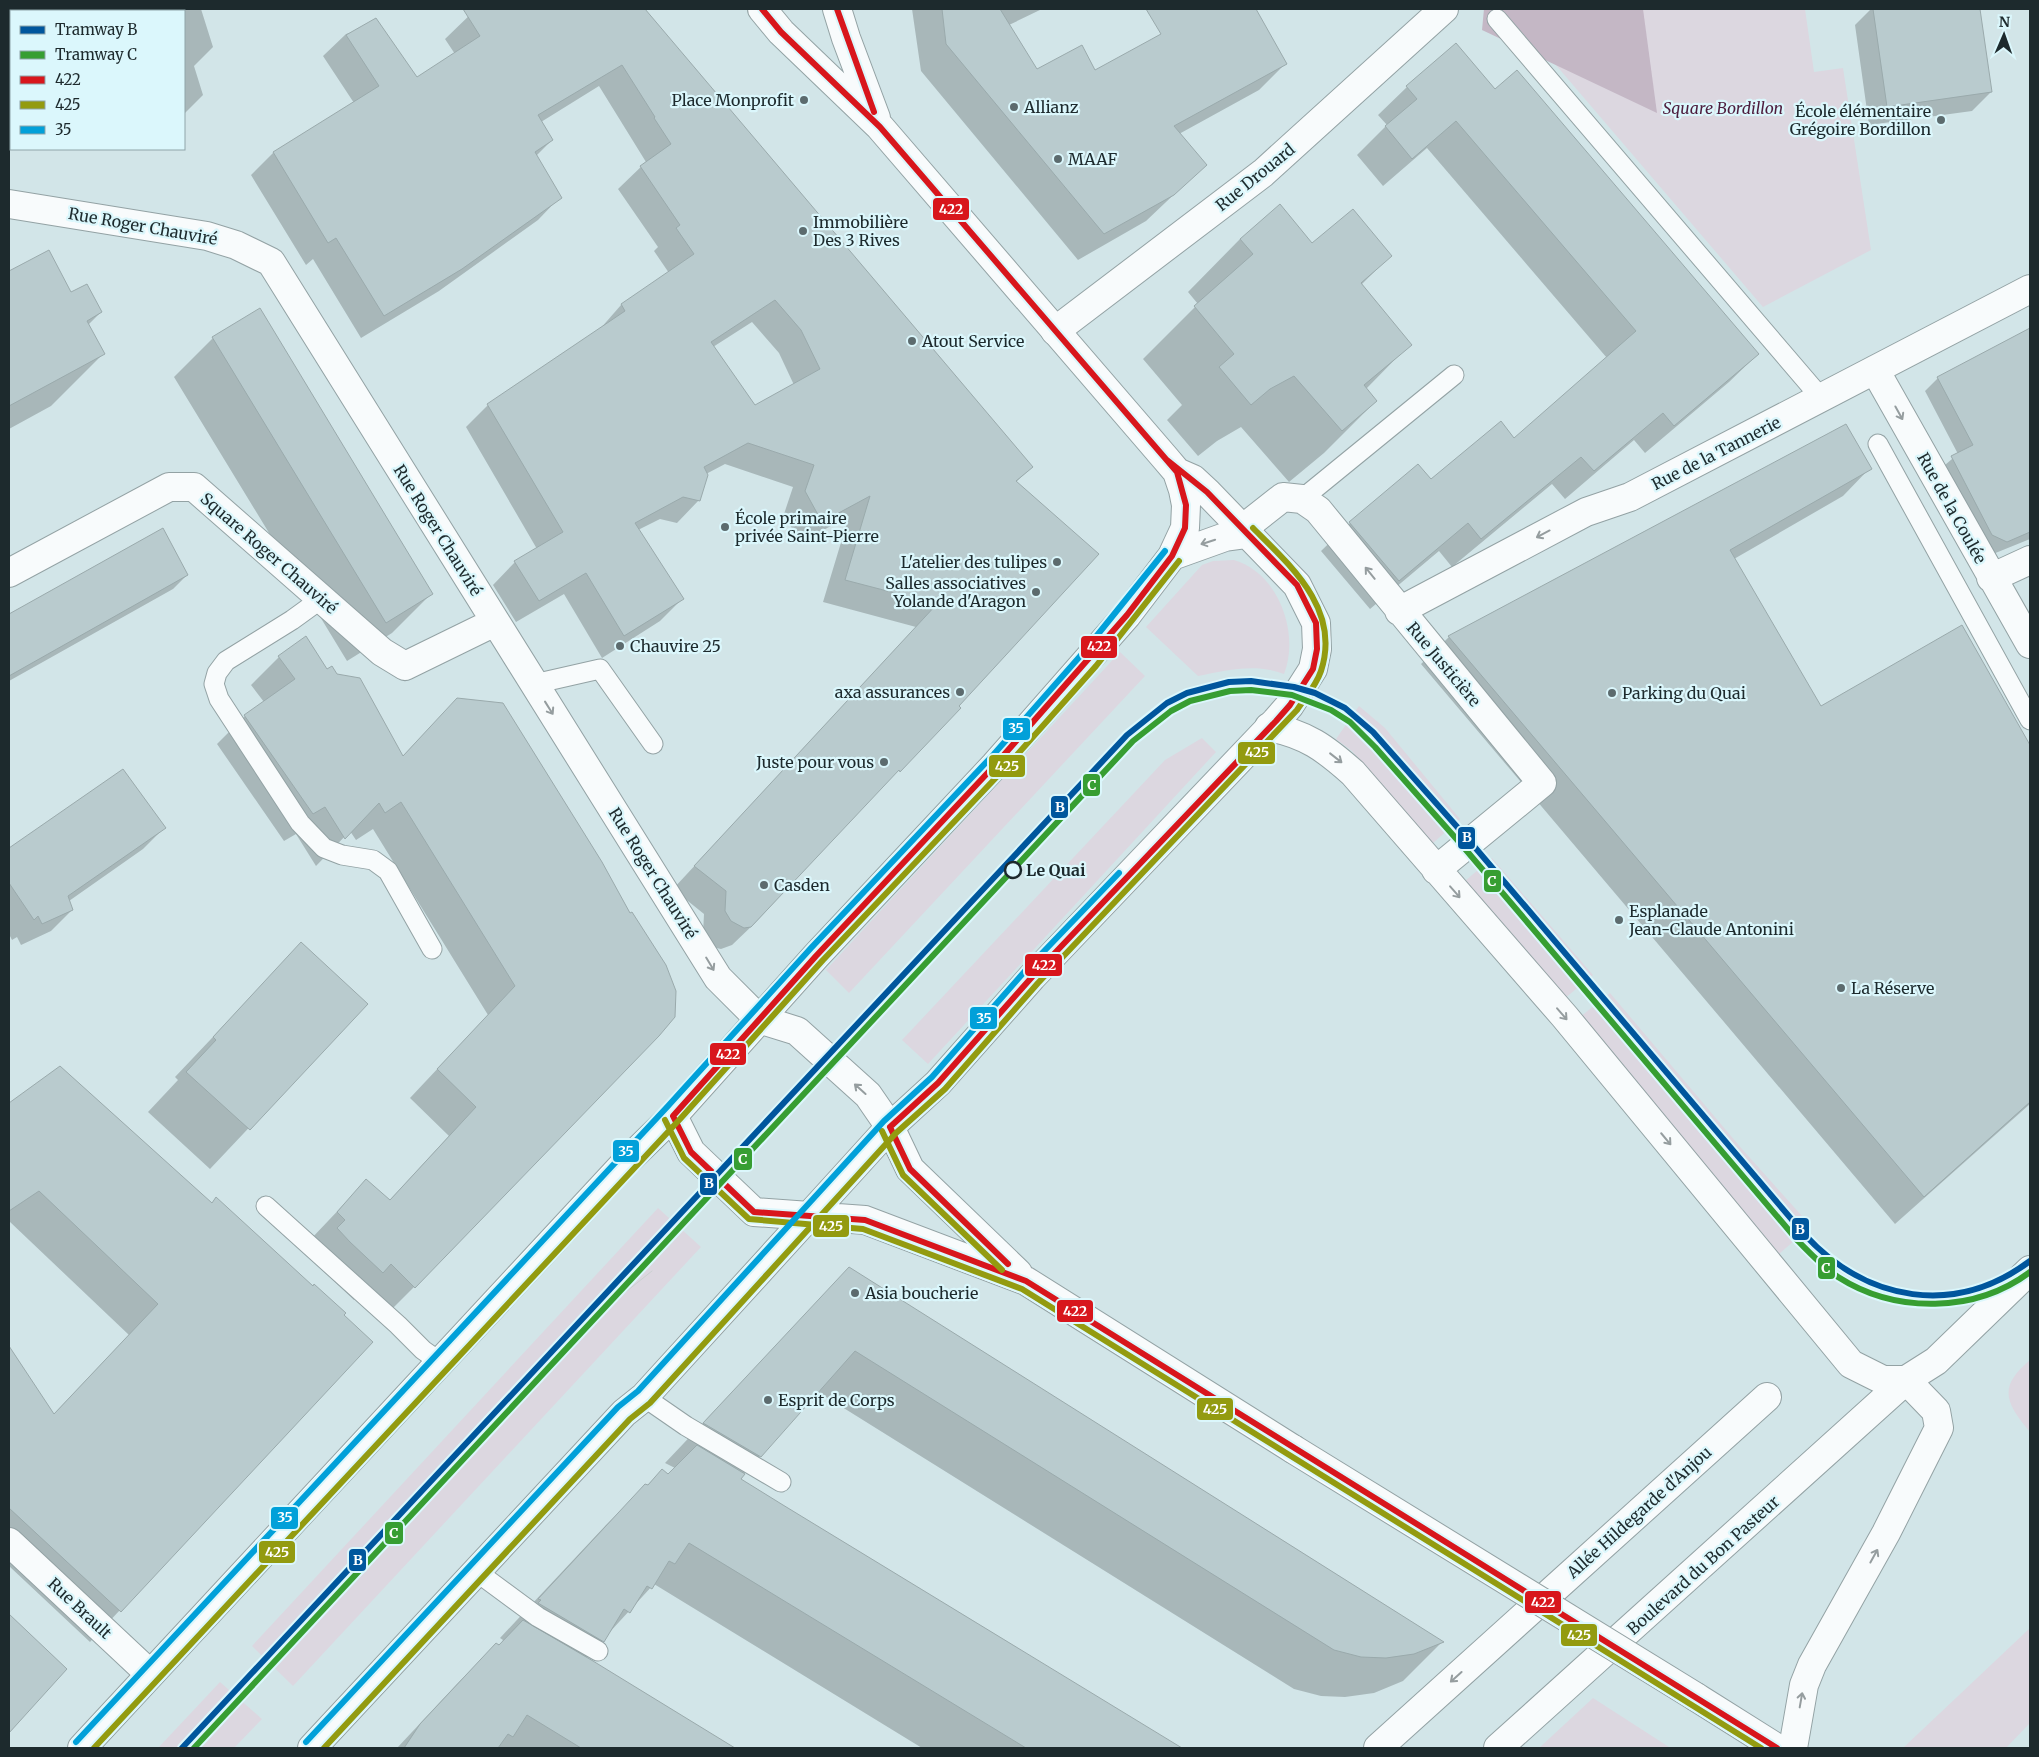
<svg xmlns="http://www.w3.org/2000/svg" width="2039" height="1757" font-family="Merriweather,serif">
	<rect width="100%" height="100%" fill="#d2e5e8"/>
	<path fill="#dcd7e0" d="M1508,9H1805L1814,72L1843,68L1871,250L1763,307Z
		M1234,560C1279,573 1300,634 1284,674C1256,663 1227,670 1198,676L1146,627L1202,565L1213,561Z
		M1120,652L1145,676L849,993L826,970Z
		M1359,706L1385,728L1460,819L1432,844L1352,751L1336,739Z
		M1202,738L1216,752L928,1064L902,1040L1165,760Z
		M1492,858L1593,975L1564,999L1465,881Z
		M1610,993L1742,1149L1811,1226L1779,1254L1580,1017Z
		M658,1208L701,1247L293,1686L252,1646Z
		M2030,1360V1432C2005,1402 1998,1387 2030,1360Z
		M2030,1628V1723L2006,1748H1903Z
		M220,1682L262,1719L234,1748H158Z
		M1593,1698L1669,1747L1672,1748H1539Z"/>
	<path fill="#c4b7c5" d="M1484,9H1643L1657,113L1482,30Z"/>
	<path fill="#0003" fill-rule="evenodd" d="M59,9H201L213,47L194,66L203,95L184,114V11H60Z
		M476,9H644L1032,467L1016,482L957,706L959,708L876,792L755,923L732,945L721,949L712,947L703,934L704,914L673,889L916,627L823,602L849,516L800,543L784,514L793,487L725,464L706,474L699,500L677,523L660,519L638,530L682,599L660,621L602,658L564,594L516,622L493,585L515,562L537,549L466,427L488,405L600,329L621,305L669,273L654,251L658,247L618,189L646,162L599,86L541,122L552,140L536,156L560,197L538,220L439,291L361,338L313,259L306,265L251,175L273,153L354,103L323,56L346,34L379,25L416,79L455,54L445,39ZM752,322L779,353L794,385L755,406L713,347Z
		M912,9H1042L1009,25L1036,71L1095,72L1209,9H1255L1285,64L1259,90L1179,134L1205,165L1146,221L1078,260L921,71Z
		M1871,9H1979L1991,92L1972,111L1869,125L1855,25Z
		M1456,45L1494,91L1758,354L1729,382L1645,453L1634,440L1565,499L1552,484L1452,567L1439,551L1370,609L1321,551L1350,523L1418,466L1431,481L1514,439L1607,358L1427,148L1383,186L1357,155L1387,125L1378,115L1407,87Z
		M11,78V140H9V79Z
		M1240,239L1312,245L1390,256L1361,285L1410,344L1366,389L1376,401L1324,453L1289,482L1241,427L1217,441L1198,456L1167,420L1182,405L1143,359L1198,304L1188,292Z
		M48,252L71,294L101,312L88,325L103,354L51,406L9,429V273Z
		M2030,329V539L1993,554L1939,470L1958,454L1925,391L1938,378Z
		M213,338L431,594L392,633L347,661L174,377Z
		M1870,468L1843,496L1734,559L1820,708L1961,627L2030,747V1104L1895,1224L1421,664L1449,637Z
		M162,530L187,575L173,589L9,681V616Z
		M279,657L327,671L402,757L458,699L601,863L414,1287L386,1315L363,1292L354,1300L322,1270L310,1257V1240L366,1181L389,1201L449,1136L410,1098L488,1015L373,829L356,840L350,831L316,866L296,834L284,841L217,744L245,716L264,702L251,685Z
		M122,771L164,828L143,849L69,901L72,910L51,931L21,945L17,937L12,940L9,934V849Z
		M301,944L366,1004L210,1169L148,1112L178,1080L175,1077Z
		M60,1068L211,1204L371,1342L90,1642L9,1566V1349L53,1415L129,1335L9,1221V1104Z
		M849,1269L1442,1642L1403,1681L1374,1693L1345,1697L1321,1696L1294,1689L818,1392L739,1479L1180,1748H922L654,1584L585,1659L732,1748H397L457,1684L497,1644H501L503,1640L500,1638L606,1525L662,1471L668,1475L675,1468L665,1463Z
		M9,1616L66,1669L9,1730Z"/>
	<path fill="#b9cbce" stroke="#9aaaac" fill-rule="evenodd" d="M463,9H645L1033,467L1016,481L1099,554L959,706L961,708L900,772L899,770L751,927L744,928L731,921L725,911L726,891L694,866L937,604L845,580L870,496L822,522L805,491L814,465L748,443L704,467L708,475L700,501L683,497L635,523L684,599L624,636L586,573L539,601L514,561L563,532L487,404L625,311L621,304L694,254L676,228L680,225L640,166L671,144L654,118L655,117L622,65L538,115L553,140L535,152L562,198L462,269L384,316L336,238L328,243L273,152L379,86L346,35L376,18L417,77L480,36ZM775,300L801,330L820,369L755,405L711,342Z
		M942,9H1000L1037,69L1082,45L1095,70L1161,34L1146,9H1256L1287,64L1174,126L1207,165L1174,195L1104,234L946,44Z
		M1873,9H1980L1992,92L1887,107Z
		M1456,43L1495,89L1517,70L1759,354L1674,426L1663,413L1594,471L1581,457L1481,539L1468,523L1399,581L1349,522L1418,464L1431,479L1501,421L1514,438L1636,331L1456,121L1412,159L1385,126L1417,99L1406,86Z
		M1280,204L1312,243L1353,209L1392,256L1361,283L1412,345L1364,385L1377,401L1342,431L1294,376L1270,389L1251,405L1219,367L1234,354L1194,306L1253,254L1240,239Z
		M49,250L71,292L87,284L102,312L87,321L105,354L9,406V271Z
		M260,308L433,594L386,623L212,337Z
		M2030,328V532L2007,542L1992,535L1951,456L1973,445L1937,377Z
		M1846,424L1872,469L1730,550L1821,706L1962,625L2030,745V1102L1924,1197L1448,636Z
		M163,528L188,575L9,676V614Z
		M306,636L327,669L332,666L337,674L360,678L403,756L457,698L503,703L602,862L630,913L632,912L666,965L676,991L675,1017L659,1036L415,1288L391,1264L383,1273L350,1242L337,1228L345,1220L337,1212L366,1179L390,1200L476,1107L437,1069L515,986L401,802L385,813L379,803L345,839L325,807L313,814L244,715L295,679L278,656Z
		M123,769L166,828L68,896L73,910L42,924L38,916L34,920L9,883V848Z
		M301,942L368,1004L250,1130L186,1072L216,1040L213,1037Z
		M60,1066L212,1203L216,1197L313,1286L314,1284L346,1313L344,1315L373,1342L121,1612L9,1508V1346L54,1414L158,1304L39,1191L9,1211V1103Z
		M849,1267L1444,1642L1414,1654L1386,1658L1361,1657L1334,1650L855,1351L761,1457L703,1423Z
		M697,1445L745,1474L741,1479L783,1505L1182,1748H1026L689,1543L675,1564L669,1561L652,1589L647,1586L630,1613L624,1609L604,1642L538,1603L541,1600L538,1599L645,1484L648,1485L662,1469L668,1474Z
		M9,1614L67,1669L9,1733Z
		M523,1620L593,1661L735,1748H581L527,1715L513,1737L508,1734L498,1748H404L420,1724L496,1643L499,1645Z"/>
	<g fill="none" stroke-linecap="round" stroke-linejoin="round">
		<g stroke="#93a2a4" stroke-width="21">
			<path id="service" d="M1497,19L1822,399
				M1878,444L2030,720
				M1302,499L1454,375
				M321,599L292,620L226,661L217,673L214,684L219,699L300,823L324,848L342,855L373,860L388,871L432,949
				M534,684L600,669L653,744
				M266,1206L398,1325L423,1350L440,1362
				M644,1397L686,1426L781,1482
				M477,1572L538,1617L598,1651"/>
		</g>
		<g stroke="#93a2a4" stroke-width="30">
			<path id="minor" d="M9,204L207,236L236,245L271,262L718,978L759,1019
				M1055,331L1263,173L1444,9
				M1875,370L2030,644
				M1241,530L1283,497L1302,499L1318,510L1542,783L1436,870
				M9,573L169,487H194L382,652L405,666L495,622
				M1991,578L2030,560
				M1399,611L1586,512L1630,497L2030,289
				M1269,727C1306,734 1325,748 1353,773L1565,1017L1851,1364L1883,1380H1906
				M9,1542L150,1674
				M1378,1748L1767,1397"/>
		</g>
		<g stroke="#93a2a4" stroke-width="30">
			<path id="tertiary" d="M82,1748L625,1163L673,1116
				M312,1748L624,1413L644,1397L810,1215
				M1498,1748L1906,1380L1936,1361L2030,1270
				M1793,1748L1804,1685L1812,1665L1886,1533L1939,1428L1936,1411L1906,1380"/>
		</g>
		<g stroke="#93a2a4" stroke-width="30">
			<path id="secondary" d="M762,9L781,32L880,127L1166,459L1177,472L1183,490L1186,505L1185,528L1172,556L1127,615L995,765L816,956L673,1116L691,1152L754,1212L865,1220L1026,1281L1293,1449
				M837,9L846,38L876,118
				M1172,556L1225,537L1247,534
				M759,1019L797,1031L868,1095L890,1127L910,1169L1018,1273
				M810,1215L890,1127L938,1083L1032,977L1276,721L1290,705L1313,669L1317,649L1316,623L1297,585L1207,492L1193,479L1177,472
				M1696,1697L1777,1748"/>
		</g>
		<use href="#service" stroke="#f8fbfc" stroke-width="19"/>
		<use href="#minor" stroke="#f8fbfc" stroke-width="28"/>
		<use href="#tertiary" stroke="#f8fbfc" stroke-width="28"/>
		<use href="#secondary" stroke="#f8fbfc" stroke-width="28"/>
		<path stroke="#cad0d0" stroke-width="1" d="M554,1349L652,1271"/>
		<g stroke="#93a2a4" stroke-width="30" stroke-linecap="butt">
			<path id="secondary-bridge" d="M1293,1449L1696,1697"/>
		</g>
		<use href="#secondary-bridge" stroke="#f8fbfc" stroke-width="28"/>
		<g stroke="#dbf7fc" stroke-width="10">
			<path id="bus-1" d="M762,9L781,32L880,127L1177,472L1186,505L1185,528L1172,556L1127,615L995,765L816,956L673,1116L691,1152L754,1212L865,1220L1026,1281L1777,1748
				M837,9L874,112
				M890,1127L938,1083L1032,977L1276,721L1290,705L1313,669L1317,649L1316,623L1297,585L1207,492L1167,460
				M890,1127L910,1169L1008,1264"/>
		</g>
		<g stroke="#dbf7fc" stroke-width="10">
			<path id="bus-2" d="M665,1120L684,1158L749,1219L863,1229L1022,1289L1761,1748
				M882,1131L903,1175L1002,1270
				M94,1748L681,1118L823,960L1007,766L1096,666L1179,561
				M324,1748L630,1419L650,1403L896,1133L945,1089L1038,983L1297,710C1305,698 1316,686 1321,671C1341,610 1292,567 1253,528"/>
		</g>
		<g stroke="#dbf7fc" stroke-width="10">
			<path id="bus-3" d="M76,1742L668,1106L811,948L994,754L1082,654L1165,551
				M306,1742L618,1407L638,1391L884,1121L932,1077L1025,971L1119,873"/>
		</g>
		<use href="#bus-1" stroke="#d8161c" stroke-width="6"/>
		<use href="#bus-2" stroke="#939b10" stroke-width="6"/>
		<use href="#bus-3" stroke="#01a0d9" stroke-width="6"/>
		<g stroke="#dbf7fc" stroke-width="10">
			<path id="tram-1" d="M182,1748L1127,735L1167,703L1187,693L1229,682L1251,681L1294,687L1315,693L1345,708L1373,732L1467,838L1805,1235C1867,1302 1955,1317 2030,1261"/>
		</g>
		<g stroke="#dbf7fc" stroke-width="10">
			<path id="tram-2" d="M194,1748L1133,741L1171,711L1190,701L1230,691L1251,690L1292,695L1331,710L1350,722L1375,747L1460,843L1798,1241C1811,1254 1823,1267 1838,1277C1896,1314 1975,1313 2030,1272"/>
		</g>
		<use href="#tram-1" stroke="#00569d" stroke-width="6"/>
		<use href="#tram-2" stroke="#379e32" stroke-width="6"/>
	</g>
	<defs><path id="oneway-shaft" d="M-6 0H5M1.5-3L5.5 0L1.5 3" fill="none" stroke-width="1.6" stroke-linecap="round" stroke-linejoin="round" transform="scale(1.25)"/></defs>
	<g stroke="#959d9f">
		<use href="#oneway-shaft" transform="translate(1899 413) rotate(61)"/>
		<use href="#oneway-shaft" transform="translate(1543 534) rotate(152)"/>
		<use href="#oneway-shaft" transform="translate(1208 542) rotate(162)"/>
		<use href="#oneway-shaft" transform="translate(1370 573) rotate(-129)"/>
		<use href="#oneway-shaft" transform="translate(549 708) rotate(58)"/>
		<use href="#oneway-shaft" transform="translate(1336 758) rotate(38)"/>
		<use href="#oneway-shaft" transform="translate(1455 892) rotate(49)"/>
		<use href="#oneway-shaft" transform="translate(710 964) rotate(59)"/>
		<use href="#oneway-shaft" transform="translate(1562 1014) rotate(49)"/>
		<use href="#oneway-shaft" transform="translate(860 1089) rotate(-138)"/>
		<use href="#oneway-shaft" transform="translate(1666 1139) rotate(50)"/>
		<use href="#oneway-shaft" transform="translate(1874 1556) rotate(-61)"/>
		<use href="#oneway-shaft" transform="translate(1456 1677) rotate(138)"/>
		<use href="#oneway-shaft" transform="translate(1801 1700) rotate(-80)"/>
	</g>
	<g fill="#5c6b6e" stroke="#dbf7fc" stroke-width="2">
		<circle cx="804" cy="100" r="5"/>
		<circle cx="1014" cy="107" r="5"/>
		<circle cx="1941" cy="120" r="5"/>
		<circle cx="1058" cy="159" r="5"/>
		<circle cx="803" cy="231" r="5"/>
		<circle cx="912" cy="341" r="5"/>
		<circle cx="725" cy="527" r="5"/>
		<circle cx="1057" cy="562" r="5"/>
		<circle cx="1036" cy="592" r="5"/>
		<circle cx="620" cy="646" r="5"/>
		<circle cx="960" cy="692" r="5"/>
		<circle cx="1612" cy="693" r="5"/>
		<circle cx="884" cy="762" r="5"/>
		<circle cx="764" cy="885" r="5"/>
		<circle cx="1619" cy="920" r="5"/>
		<circle cx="1841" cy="988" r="5"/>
		<circle cx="855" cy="1293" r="5"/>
		<circle cx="768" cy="1400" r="5"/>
	</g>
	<circle fill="#dbf7fc" stroke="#1d2a2d" stroke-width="2.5" cx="1013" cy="870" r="8"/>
	<g text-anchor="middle" stroke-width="4.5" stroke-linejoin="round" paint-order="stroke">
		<g font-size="16" fill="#1d2a2d" stroke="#dbf7fc" text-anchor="start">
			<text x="794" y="106" text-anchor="end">Place Monprofit</text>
			<text x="1024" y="113">Allianz</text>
			<text x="1931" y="117" text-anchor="end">École élémentaire<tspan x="1931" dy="18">Grégoire Bordillon</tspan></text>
			<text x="1068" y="165">MAAF</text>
			<text x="813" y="228">Immobilière<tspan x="813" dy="18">Des 3 Rives</tspan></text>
			<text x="922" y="347">Atout Service</text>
			<text x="735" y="524">École primaire<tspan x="735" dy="18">privée Saint-Pierre</tspan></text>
			<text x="1047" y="568" text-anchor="end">L'atelier des tulipes</text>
			<text x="1026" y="589" text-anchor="end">Salles associatives<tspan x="1026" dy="18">Yolande d'Aragon</tspan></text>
			<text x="630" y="652">Chauvire 25</text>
			<text x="950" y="698" text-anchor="end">axa assurances</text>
			<text x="1622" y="699">Parking du Quai</text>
			<text x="874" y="768" text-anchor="end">Juste pour vous</text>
			<text x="774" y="891">Casden</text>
			<text x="1629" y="917">Esplanade<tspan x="1629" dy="18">Jean-Claude Antonini</tspan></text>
			<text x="1851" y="994">La Réserve</text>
			<text x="865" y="1299">Asia boucherie</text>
			<text x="778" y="1406">Esprit de Corps</text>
		</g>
		<g font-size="16" font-style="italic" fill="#4d1c3d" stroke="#dbf7fc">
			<text x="1723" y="114">Square Bordillon</text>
		</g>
		<g font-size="16" fill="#1d2a2d" stroke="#dbf7fc">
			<text transform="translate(1255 177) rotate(-39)" y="6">Rue Drouard</text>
			<text transform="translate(143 226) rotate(10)" y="6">Rue Roger Chauviré</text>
			<text transform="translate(1716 453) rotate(-27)" y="6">Rue de la Tannerie</text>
			<text transform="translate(1952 508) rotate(61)" y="6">Rue de la Coulée</text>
			<text transform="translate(438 530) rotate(58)" y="6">Rue Roger Chauviré</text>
			<text transform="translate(269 553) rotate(41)" y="6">Square Roger Chauviré</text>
			<text transform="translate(1444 664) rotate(50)" y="6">Rue Justicière</text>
			<text transform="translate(653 873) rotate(58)" y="6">Rue Roger Chauviré</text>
			<text transform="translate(1639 1512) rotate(-42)" y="6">Allée Hildegarde d'Anjou</text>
			<text transform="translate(1703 1565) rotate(-42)" y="6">Boulevard du Bon Pasteur</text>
			<text transform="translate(80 1608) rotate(43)" y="6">Rue Brault</text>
		</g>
		<g font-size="16" font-weight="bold" fill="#1d2a2d" stroke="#dbf7fc" text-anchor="start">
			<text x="1026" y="876">Le Quai</text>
		</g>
	</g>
	<g stroke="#dbf7fc" stroke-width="2">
		<rect x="932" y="197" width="38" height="24" rx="5" fill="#d8161c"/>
		<rect x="1080" y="635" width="38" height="24" rx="5" fill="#d8161c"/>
		<rect x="1002" y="717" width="29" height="24" rx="5" fill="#01a0d9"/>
		<rect x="1237" y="741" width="39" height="24" rx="5" fill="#939b10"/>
		<rect x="988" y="754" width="38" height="24" rx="5" fill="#939b10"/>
		<rect x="1082" y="773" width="19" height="24" rx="5" fill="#379e32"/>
		<rect x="1050" y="795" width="19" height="24" rx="5" fill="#00569d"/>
		<rect x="1457" y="826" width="19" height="24" rx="5" fill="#00569d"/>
		<rect x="1483" y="869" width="19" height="24" rx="5" fill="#379e32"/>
		<rect x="1024" y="953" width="39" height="24" rx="5" fill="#d8161c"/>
		<rect x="969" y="1006" width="29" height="24" rx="5" fill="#01a0d9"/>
		<rect x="709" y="1042" width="38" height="24" rx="5" fill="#d8161c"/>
		<rect x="612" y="1139" width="28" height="24" rx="5" fill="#01a0d9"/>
		<rect x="733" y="1147" width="20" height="24" rx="5" fill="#379e32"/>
		<rect x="699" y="1172" width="19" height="24" rx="5" fill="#00569d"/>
		<rect x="812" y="1214" width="38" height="24" rx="5" fill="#939b10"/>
		<rect x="1791" y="1217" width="19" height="24" rx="5" fill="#00569d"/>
		<rect x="1817" y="1256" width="19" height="24" rx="5" fill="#379e32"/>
		<rect x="1056" y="1299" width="38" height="24" rx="5" fill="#d8161c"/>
		<rect x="1196" y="1397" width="38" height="24" rx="5" fill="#939b10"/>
		<rect x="270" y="1506" width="29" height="24" rx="5" fill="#01a0d9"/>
		<rect x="384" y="1521" width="20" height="24" rx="5" fill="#379e32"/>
		<rect x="258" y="1540" width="38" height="24" rx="5" fill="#939b10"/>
		<rect x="348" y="1548" width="19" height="24" rx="5" fill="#00569d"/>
		<rect x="1524" y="1590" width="38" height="24" rx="5" fill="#d8161c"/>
		<rect x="1560" y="1623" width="38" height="24" rx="5" fill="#939b10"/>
	</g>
	<g font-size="14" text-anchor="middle" font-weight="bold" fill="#fff">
		<text x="951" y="214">422</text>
		<text x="1099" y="651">422</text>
		<text x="1016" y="733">35</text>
		<text x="1257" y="757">425</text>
		<text x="1007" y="771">425</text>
		<text x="1092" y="790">C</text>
		<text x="1060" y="812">B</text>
		<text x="1467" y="842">B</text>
		<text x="1492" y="886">C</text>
		<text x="1044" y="970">422</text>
		<text x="984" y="1023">35</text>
		<text x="728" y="1059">422</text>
		<text x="626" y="1156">35</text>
		<text x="743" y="1164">C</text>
		<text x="709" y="1188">B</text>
		<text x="831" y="1231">425</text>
		<text x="1800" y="1234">B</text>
		<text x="1826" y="1273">C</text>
		<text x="1075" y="1316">422</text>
		<text x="1215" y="1414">425</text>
		<text x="285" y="1522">35</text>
		<text x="394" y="1538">C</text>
		<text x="277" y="1557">425</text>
		<text x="358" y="1565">B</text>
		<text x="1543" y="1607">422</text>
		<text x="1579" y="1640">425</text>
	</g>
	<rect width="2039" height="1757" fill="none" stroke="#1d2a2d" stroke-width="20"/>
	<rect x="10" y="10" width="175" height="140" fill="#dbf7fc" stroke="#8fa5a9"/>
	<rect x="20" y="26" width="25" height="8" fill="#00569d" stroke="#8fa5a9"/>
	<text x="55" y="35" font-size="15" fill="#1d2a2d">Tramway B</text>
	<rect x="20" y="51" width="25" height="8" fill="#379e32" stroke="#8fa5a9"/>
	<text x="55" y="60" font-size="15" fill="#1d2a2d">Tramway C</text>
	<rect x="20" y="76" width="25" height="8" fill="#d8161c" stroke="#8fa5a9"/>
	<text x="55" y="85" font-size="15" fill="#1d2a2d">422</text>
	<rect x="20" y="101" width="25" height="8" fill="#939b10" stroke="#8fa5a9"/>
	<text x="55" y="110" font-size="15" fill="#1d2a2d">425</text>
	<rect x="20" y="126" width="25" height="8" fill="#01a0d9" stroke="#8fa5a9"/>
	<text x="55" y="135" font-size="15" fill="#1d2a2d">35</text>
	<g transform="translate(2004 35) rotate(2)" stroke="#dbf7fc" stroke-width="4" paint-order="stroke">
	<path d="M0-4L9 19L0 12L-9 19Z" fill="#1d2a2d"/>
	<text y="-8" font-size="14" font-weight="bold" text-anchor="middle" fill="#1d2a2d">N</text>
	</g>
</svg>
